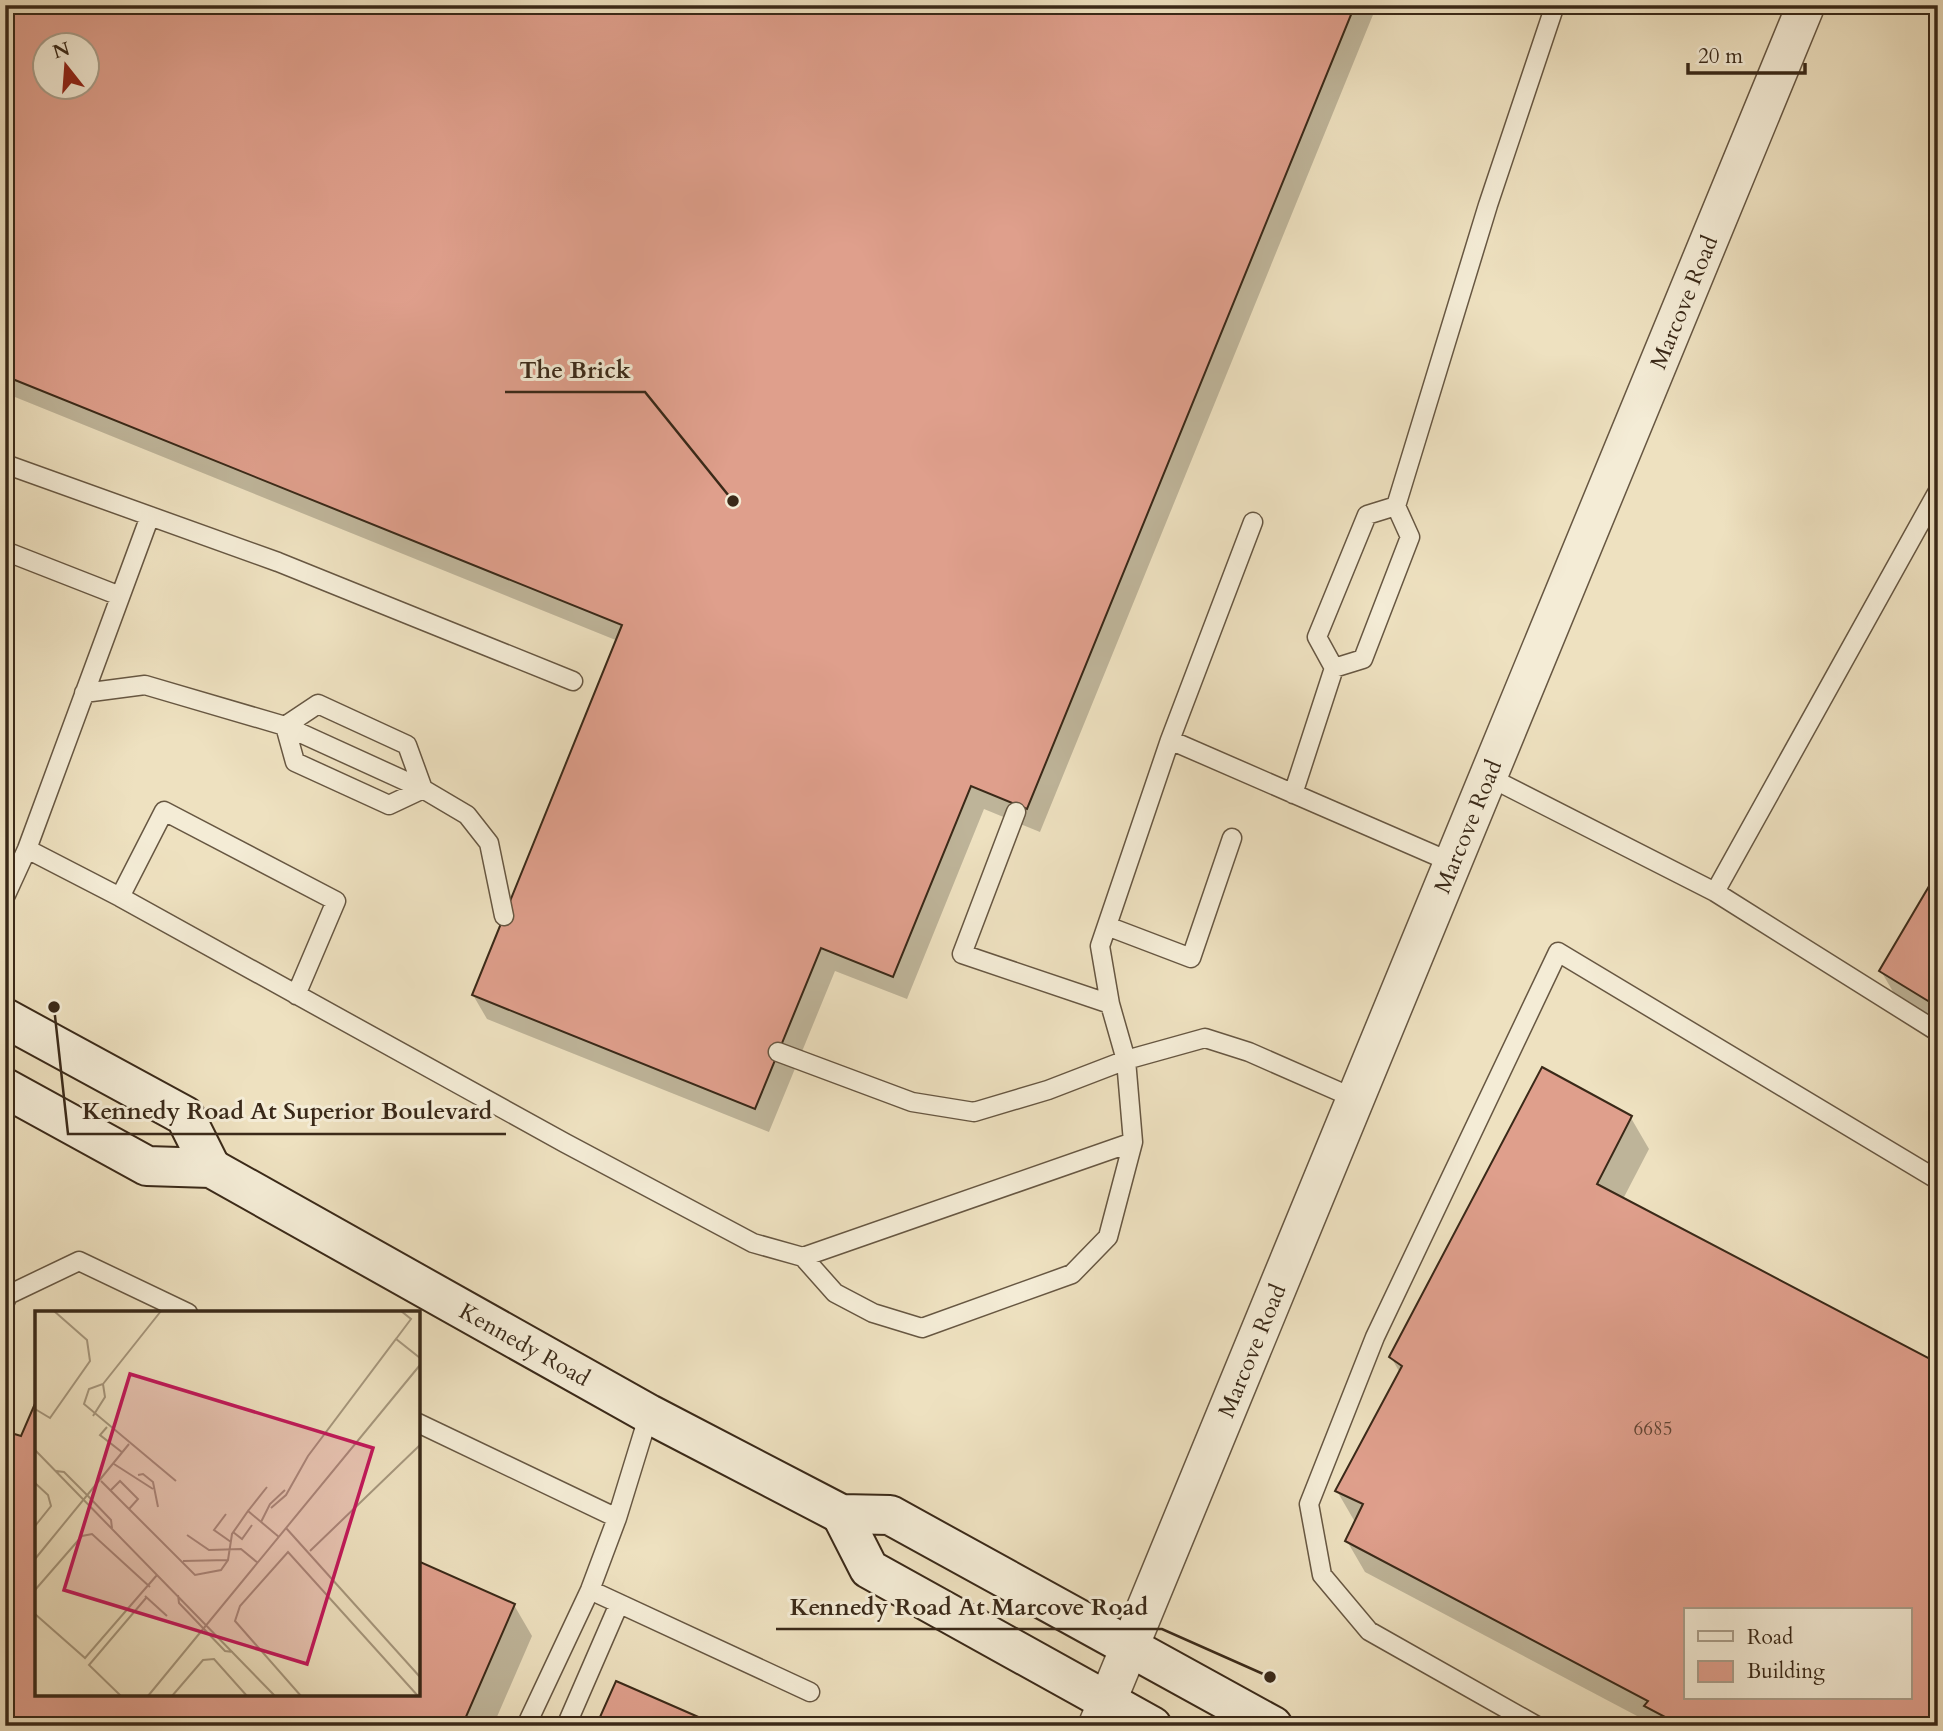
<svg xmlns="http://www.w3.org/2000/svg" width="1943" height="1731" font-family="Cardo,serif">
	<rect width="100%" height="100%" fill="#eee1c0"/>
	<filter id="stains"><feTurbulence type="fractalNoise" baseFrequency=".00286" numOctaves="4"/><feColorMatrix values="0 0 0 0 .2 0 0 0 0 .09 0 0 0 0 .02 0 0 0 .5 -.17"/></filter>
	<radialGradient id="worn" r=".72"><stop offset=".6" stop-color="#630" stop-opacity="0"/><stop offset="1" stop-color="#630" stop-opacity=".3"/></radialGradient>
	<path fill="#0003" fill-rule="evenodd" d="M5,5H1377L1040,832L984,809L907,999L835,971L769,1132L487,1019L473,995L618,641L5,393ZM46,46H88V88H46Z
		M1938,874V1026L1899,1002L1881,971Z
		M1631,1118L1649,1149L1623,1199L1938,1365V1726H1656L1365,1572L1347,1541L1355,1522L1337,1491L1400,1373L1391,1357ZM1686,1610H1910V1698H1686Z
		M514,1605L532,1636L493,1726H5L37,1694H418Z"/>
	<path fill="#df9f8c" stroke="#3a2918" stroke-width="2" fill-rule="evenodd" d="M5,5H1355L1027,809L971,786L893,977L821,948L755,1109L472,995L622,625L5,376ZM46,46H88V88H46Z
		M1938,871V1007L1879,971Z
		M1542,1067L1632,1116L1597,1184L1938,1363V1726H1682L1644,1706L1648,1701L1345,1541L1363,1504L1335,1491L1402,1366L1389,1357ZM1686,1610H1910V1698H1686Z
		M37,1399V1694H418V1561L515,1604L462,1726H5V1431L21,1436Z
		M616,1681L719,1726H596Z"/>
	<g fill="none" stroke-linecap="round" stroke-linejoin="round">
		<g stroke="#675742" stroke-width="21">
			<path id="lane" d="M5,464L278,562L573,681
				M5,551L120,596
				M1334,668L1363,659L1410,537L1396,506L1488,205L1555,5
				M84,693L145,685L285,726L423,789L467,815L489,843L504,916
				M285,726L318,704L407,745L423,789
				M285,726L295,762L389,805L423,789
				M1170,740L1253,522
				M1489,777L1715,892L1938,1032
				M1293,794L1334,668L1317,637L1367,515L1396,506
				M1016,812L962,954L1110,1004
				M27,849L120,897L565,1143L753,1243L803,1257L835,1293L873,1313L922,1328L1072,1274L1108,1237L1133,1142L1126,1060L1110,1004L1100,946L1170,740L1453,863
				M1715,892L1938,491
				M5,897L27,849L150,516
				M120,897L164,811L336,901L296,995
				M1107,926L1191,958L1232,838
				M778,1052L912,1102L974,1112L1048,1090L1126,1060L1205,1038L1249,1052L1356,1099
				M803,1257L1133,1142
				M5,1302L8,1295L79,1261L188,1313
				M418,1423L617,1518
				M590,1590L810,1692
				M526,1726L590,1590L617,1518L649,1414
				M566,1726L619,1604
				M1537,1726L1369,1631L1322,1575L1309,1504L1375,1337L1558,952L1938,1180"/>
		</g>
		<g stroke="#675742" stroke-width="40">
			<g id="street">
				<path id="s1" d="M1097,1726L1806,5"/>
			</g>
		</g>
		<g stroke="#3a2918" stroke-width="42">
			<g id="secondary">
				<path d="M5,1018L185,1116L211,1168"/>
				<path id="s2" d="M5,1088L147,1166L211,1168L649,1414L841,1514L890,1515L1273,1726"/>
				<path d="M841,1514L869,1569L1152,1726"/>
			</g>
		</g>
		<use href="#lane" stroke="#f4ecd6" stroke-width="18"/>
		<use href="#street" stroke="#f4ecd6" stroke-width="37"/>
		<use href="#secondary" stroke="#f4ecd6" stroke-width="38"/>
	</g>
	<g text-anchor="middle" stroke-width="6" stroke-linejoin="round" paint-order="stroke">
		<g font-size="19" fill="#634635">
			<text x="1653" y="1435">6685</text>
		</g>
		<g font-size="23" fill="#3a2918" stroke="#f4ecd6">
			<text dy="8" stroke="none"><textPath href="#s1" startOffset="1540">Marcove Road</textPath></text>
			<text dy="8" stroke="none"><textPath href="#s1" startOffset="973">Marcove Road</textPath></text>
			<text dy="8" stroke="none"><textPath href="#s2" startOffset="586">Kennedy Road</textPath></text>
			<text dy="8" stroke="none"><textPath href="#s1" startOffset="406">Marcove Road</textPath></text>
		</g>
	</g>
	<g transform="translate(35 1311)">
		<rect width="385" height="385" fill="#eee1c0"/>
		<path fill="none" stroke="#a6977d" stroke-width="2" d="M126,0L68,73L54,78L49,93L141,170M361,28L376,8L366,0M0,98L15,107L55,50L52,29L19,0M58,105L70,86L68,73M72,116L65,124L88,142M0,139L240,385M79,153L118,178M21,160L29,161L53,185L76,209L77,217M103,164L108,163L118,171L123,196M66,170L160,264L186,259L193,249L197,223L213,200L244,226M0,172L13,184L16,195L0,215M76,179L85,170L103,188L94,198M236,197L251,184L273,145L361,28L385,47M213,200L232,176M191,203L179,219L196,231M226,211L235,193L250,179M251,217L385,366M198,221L207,228L217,214M152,224L174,239L206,238L223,252M275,240L385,134M0,248L94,133M148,250L193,249M0,279L47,225L57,223L115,276M143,284L144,292L190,340L198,341M110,285L132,305M0,303L50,347L122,264M86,385L54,354L111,287M113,385L385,54M137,385L168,349L179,348L212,385M266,385L200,310L205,295L253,241L383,385"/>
		<path fill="#c2185b" fill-opacity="0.15" stroke="#c2185b" stroke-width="3.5" d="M95,63L338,137L272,353L29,279Z"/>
		<rect width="385" height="385" fill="none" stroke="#3a2918" stroke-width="3.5"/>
	</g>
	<path fill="none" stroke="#3a2918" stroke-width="2.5" d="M733 501L645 392H505M54 1007L68 1134H506M1270 1677L1162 1629H776"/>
	<g fill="#3a2918" stroke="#f4ecd6" stroke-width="2.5">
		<circle cx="733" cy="501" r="7"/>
		<circle cx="54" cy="1007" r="7"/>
		<circle cx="1270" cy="1677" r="7"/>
	</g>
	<g font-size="24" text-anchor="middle" font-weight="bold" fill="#3a2918" stroke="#f4ecd6" stroke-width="6" stroke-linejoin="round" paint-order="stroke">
		<text x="575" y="378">The Brick</text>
		<text x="287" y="1119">Kennedy Road At Superior Boulevard</text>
		<text x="969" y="1615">Kennedy Road At Marcove Road</text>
	</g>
	<rect width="1943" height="1731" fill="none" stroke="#eee1c0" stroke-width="28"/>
	<rect x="7" y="7" width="1929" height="1717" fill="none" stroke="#3a2918" stroke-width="3.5"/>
	<rect x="14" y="14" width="1915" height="1703" fill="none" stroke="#3a2918" stroke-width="2"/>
	<rect x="1684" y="1608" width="228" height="91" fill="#f4ecd6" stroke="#aa9e8a" stroke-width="2"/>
	<rect x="1698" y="1631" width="35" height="10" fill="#f4ecd6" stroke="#aa9e8a" stroke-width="2"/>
	<text x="1747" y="1644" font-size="21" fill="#3a2918">Road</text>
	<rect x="1698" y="1661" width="35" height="21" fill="#df9f8c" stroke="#aa9e8a" stroke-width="2"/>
	<text x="1747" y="1678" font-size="21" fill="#3a2918">Building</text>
	<g transform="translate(66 66) rotate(343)"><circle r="33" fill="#f4ecd6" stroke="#aa9e8a" stroke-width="2"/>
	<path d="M0-5L12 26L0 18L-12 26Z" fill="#8f2418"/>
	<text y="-10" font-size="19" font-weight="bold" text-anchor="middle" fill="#3a2918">N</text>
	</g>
	<path d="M1688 63v10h117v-10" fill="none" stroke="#3a2918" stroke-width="3.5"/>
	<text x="1698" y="63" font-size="21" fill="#3a2918" stroke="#f4ecd6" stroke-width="5" paint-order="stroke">20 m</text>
	<rect width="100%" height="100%" filter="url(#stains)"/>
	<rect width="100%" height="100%" fill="url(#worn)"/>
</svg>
